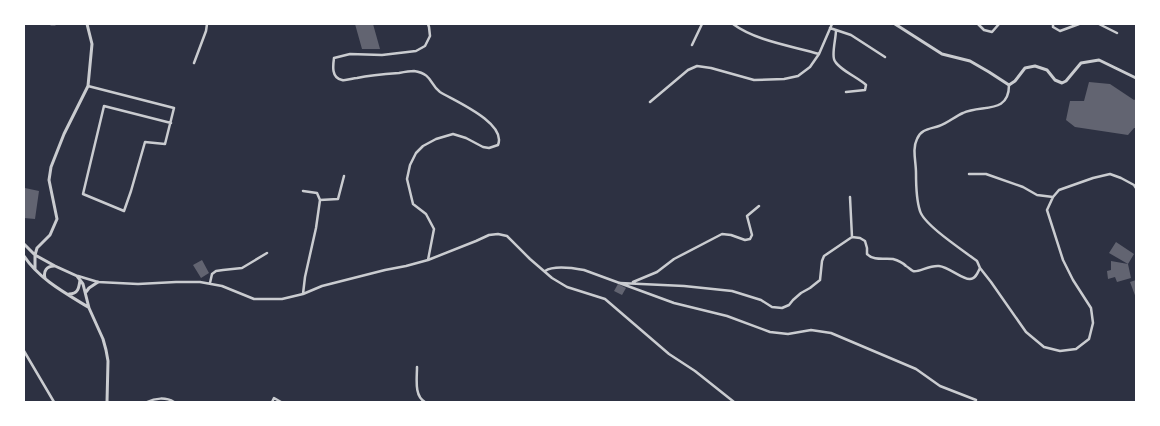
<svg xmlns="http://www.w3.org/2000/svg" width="1160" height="426" font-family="Signika,sans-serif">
	<rect width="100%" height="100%" fill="#2d3142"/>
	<path fill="#626471" d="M355,24H373L380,49H362Z
		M1089,82L1110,84L1134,100L1136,99V128H1134L1128,135L1075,127L1066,120L1070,101H1084Z
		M25,188L39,191L35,219L24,218Z
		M1116,242L1134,254L1128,264L1109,253Z
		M202,260L209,273L201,278L193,265Z
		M1111,261L1128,264L1131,278L1117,282L1115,277L1108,279L1107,271L1111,270Z
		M1136,280V298L1130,282Z
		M618,284L626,288L622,295L614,291Z"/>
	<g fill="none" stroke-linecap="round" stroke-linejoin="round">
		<path stroke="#caccd0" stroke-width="2.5" d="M51,24H55
			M733,24C756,41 792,46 819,54
			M978,24L984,30L992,32L999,24
			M1053,24V27L1060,31L1079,24
			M1099,24L1117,33
			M830,28L851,35L885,57
			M836,30C836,38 832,52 834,59C836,68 859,78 866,85L865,90L846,92
			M692,45L702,24
			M194,63L206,31L207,24
			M88,86L174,108L165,144L145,142L131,191L124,211L83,194L104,106L171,123
			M650,102L688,70L697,66L711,68L754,80L784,79L798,76L810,67L819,54L832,24
			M969,174H986L1023,187L1037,195L1053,197
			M303,191L317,193L320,200L316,228L305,277L303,294
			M850,197L852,237
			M320,200L338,199L344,176
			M428,260L434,229L426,214L413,204L407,179L410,165L416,153L423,146L436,139L453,134L466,138L483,147L489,148L498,145C507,123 455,101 440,92C429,84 433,74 414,71C410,71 404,72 399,73C385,74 371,75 357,78C353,78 346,81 342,80C331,78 333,65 334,58L350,54L382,55L416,51L425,46L430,36L429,27L428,24
			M980,268L991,282L1026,332L1044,347L1060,351L1076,349L1089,339L1093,323L1091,308L1073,280L1063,260L1047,210L1053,197L1059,190L1093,178L1110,174L1121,178L1134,185L1136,188
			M545,271C554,265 573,268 584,270L674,303L727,316L770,332L788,334L811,330L831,333L916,369L940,386L976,400
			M78,276L98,282L138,284L176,282H200L222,286L254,299H282L303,294L322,286L385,270L406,266L428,260L476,241L489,235L498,234L507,236L530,259L552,278L567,287L605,299L669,354L695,371L734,402
			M633,282L657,272L674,259L722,234L731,235L745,240L750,239L752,235L747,216L759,206
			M210,283L212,274L216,271L223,270L242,268L267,253
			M620,283L684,286L732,291L761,300L772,307L782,308L789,305L793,300L801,293L810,288L820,280L822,261L824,256L852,237L860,238L865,241L867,248V254C874,261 883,258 893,259C897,260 903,263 906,266C908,267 911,270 913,271C918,273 929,265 939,266C949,267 963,280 970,279C976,279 978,272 980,268L977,261C964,251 924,225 920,211C916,199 916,185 916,173C916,161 912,149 917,139C921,129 930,129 939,126C948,123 954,117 963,113C981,104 1009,115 1009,85
			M24,351L54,402
			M417,367C417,379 414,396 425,402
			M147,402C155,398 166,397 174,402
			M272,402L274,398L281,402"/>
		<path stroke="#caccd0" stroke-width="3" d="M895,24L942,54L970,61L989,72L1009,85L1015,81L1025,68L1035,66L1047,70L1055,80L1062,83L1066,81L1081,63L1099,60L1136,78
			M24,244L35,255L55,266L77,276L83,284L89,308L103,339L106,350L108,361L107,402
			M24,256C39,279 65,293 88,307
			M35,269V255L37,248L50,235L57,219L49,180L51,167L64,134L88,86L92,44L87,24
			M45,278C43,271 47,266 54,266
			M86,292L89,288L98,282
			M69,294C78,294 79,288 80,280"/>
	</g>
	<rect width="1160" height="426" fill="none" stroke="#ffffff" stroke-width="50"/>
</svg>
